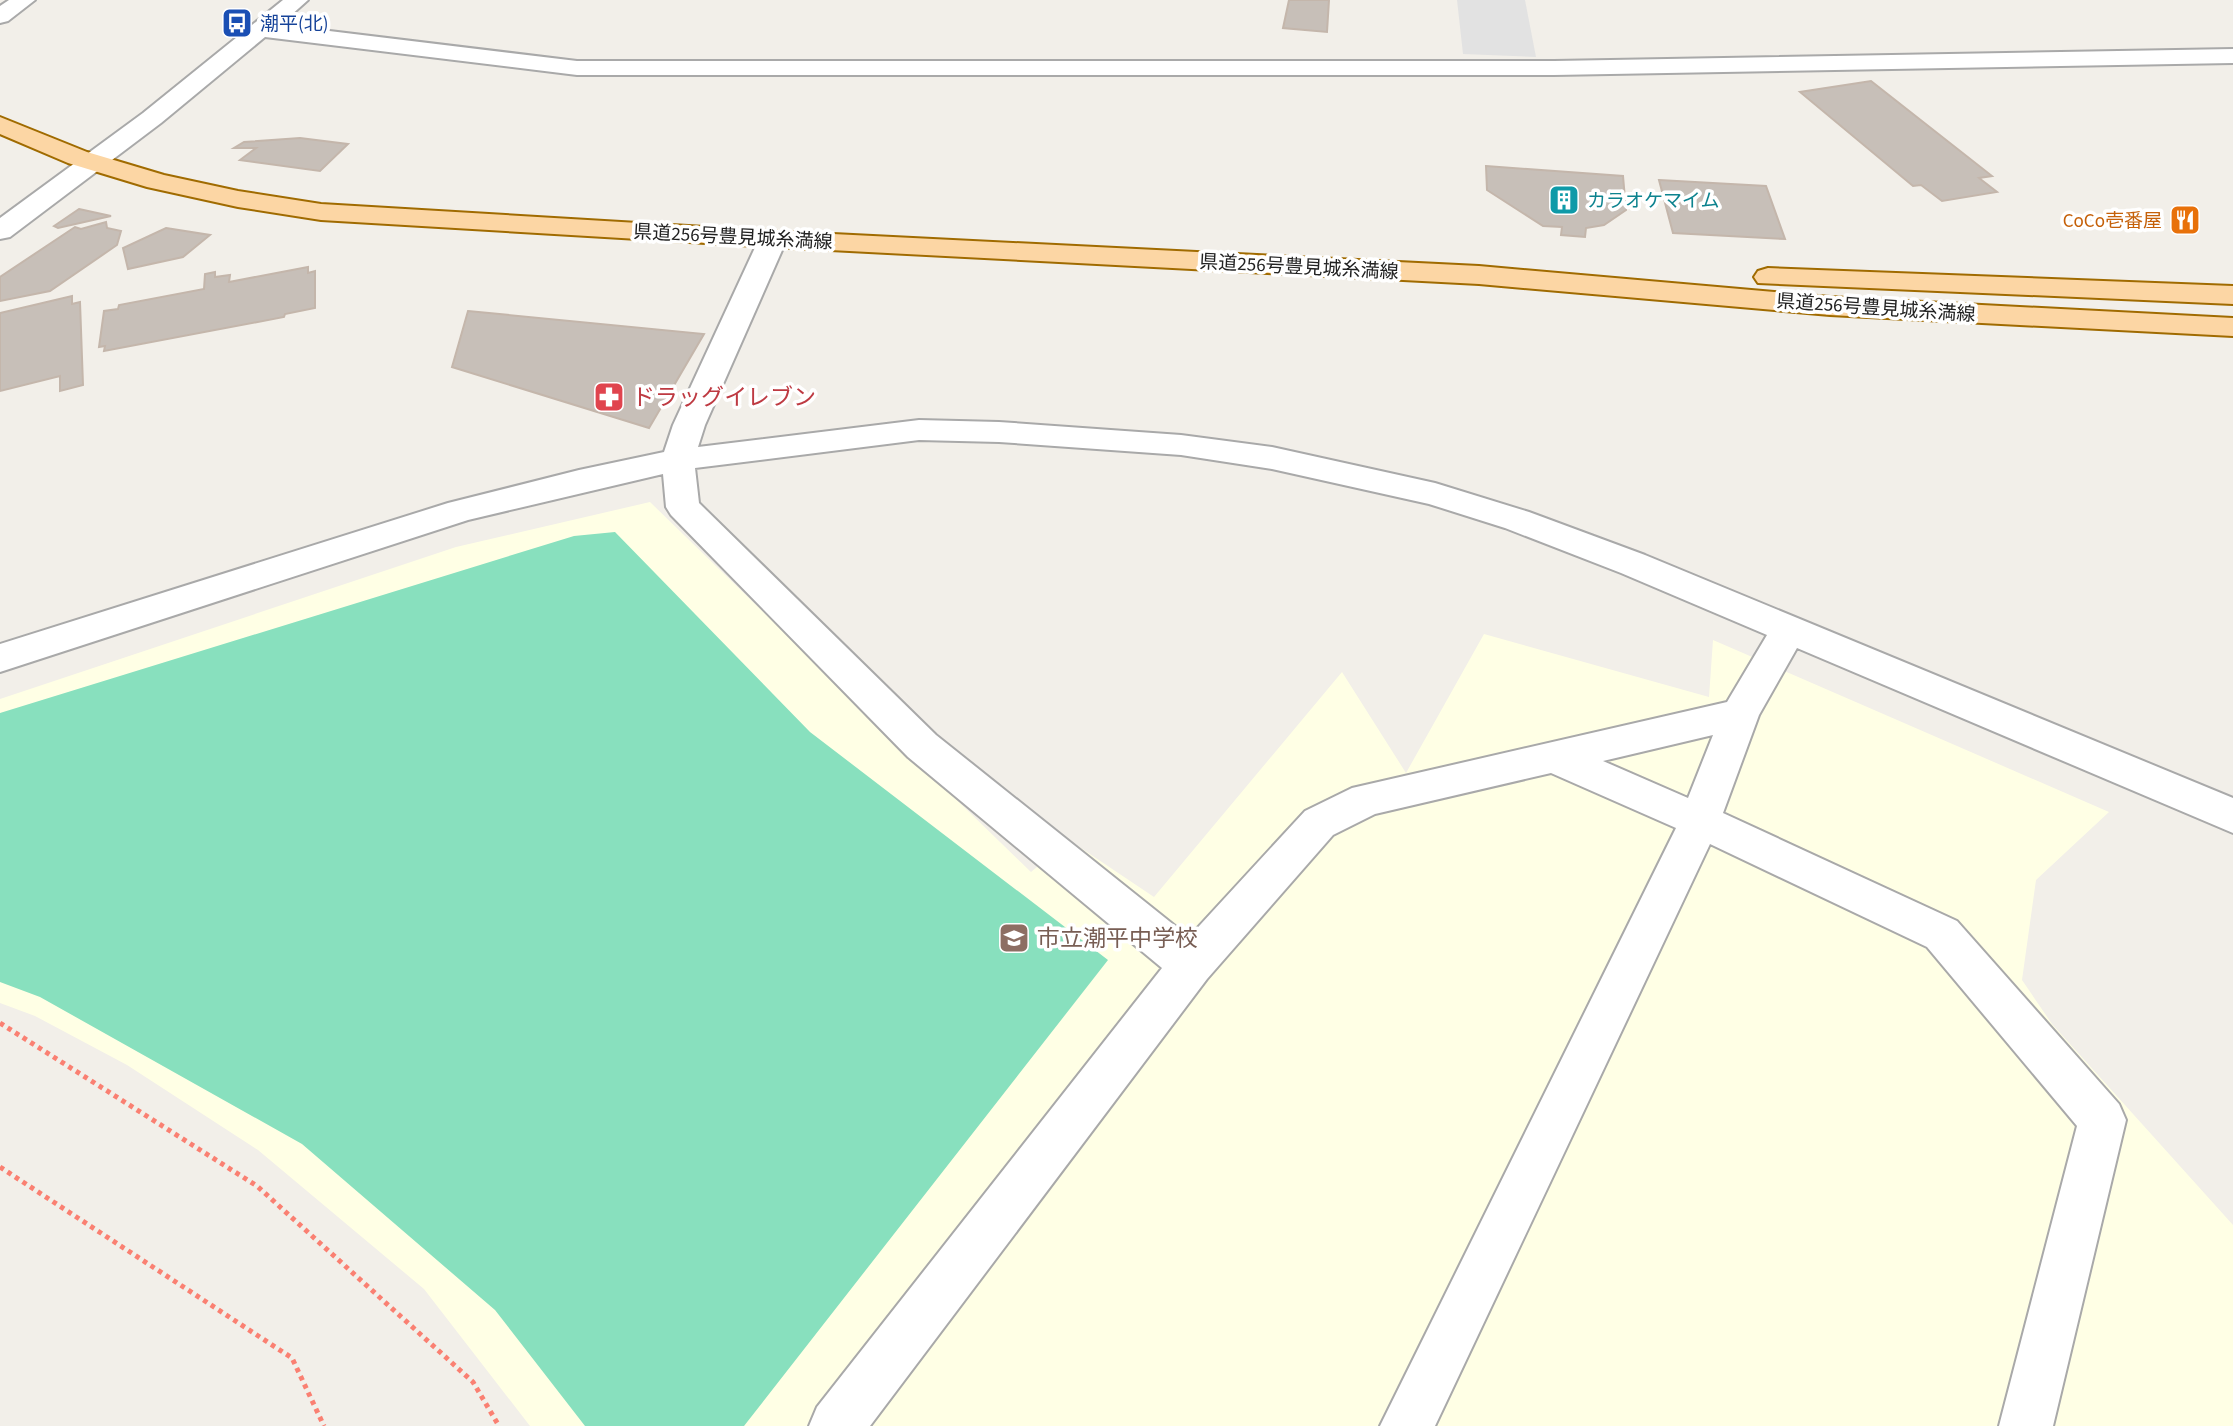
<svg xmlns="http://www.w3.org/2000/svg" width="2233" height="1426" font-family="'Source Sans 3','Noto Sans JP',sans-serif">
	<rect width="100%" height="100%" fill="#f2efe9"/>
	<path fill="#ffffe5" d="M650,502L1031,872L1069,840L1154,897L1342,672L1406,773L1484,634L1709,697L1713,640L2109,812L2036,880L2022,980L2052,1024L2233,1225V1426H530L424,1289L258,1150L127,1065L35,1016L0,1003V699L456,547Z"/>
	<path fill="#88e0be" d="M615,532L810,732L1108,960L744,1426H585L495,1310L302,1144L40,997L0,982V713L574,536Z"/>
	<path fill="#e2e2e2" d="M1457,0H1525L1536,57L1463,54Z"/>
	<path fill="#c7bfb8" stroke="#c4b6ab" stroke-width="2" d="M1289,0H1329L1327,32L1283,28Z
		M1871,81L1992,176L1979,178L1997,192L1942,201L1921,185L1913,186L1800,92Z
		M300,138L348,144L320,171L240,160L256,148H234L244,142Z
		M1486,166L1623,176L1626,210L1604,225L1586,228L1585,237L1561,235L1562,227L1543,226L1487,190Z
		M1659,180L1766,186L1785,239L1673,233Z
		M79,209L111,216L58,228L54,226Z
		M106,222L107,228L121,231L117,245L50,291L0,301V277L75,227L81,229Z
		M166,228L210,235L183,257L128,269L123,248Z
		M308,267V273L315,271V308L285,314L284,317L104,351L105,346L99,347L104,311L118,309L119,305L204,289L205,274L215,272V277L230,275L229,282Z
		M72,296V304L80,302L83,385L60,391V376L0,391V313Z
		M468,311L704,334L649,428L452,367Z"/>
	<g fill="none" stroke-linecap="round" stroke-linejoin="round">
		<g stroke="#a9a9a9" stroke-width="4">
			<path id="minor" d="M9,0H35L8,21L0,23V6Z
				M283,0H308L280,25L577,61H1554L2233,49V63L1554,75H577L265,37L161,123L10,237L0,239V218L143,113Z
				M773,231L783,233L787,239L705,425L698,447L919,420L999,422L1181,435L1272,447L1435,483L1529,512L1645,555L2233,798V833L1797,648L1759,715L1723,813L1957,921L2119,1104L2126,1120L2053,1426H1999L2077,1126L1927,947L1710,844L1435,1426H1380L1676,828L1551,773L1375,814L1333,835L1207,979L870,1426H809L817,1407L1162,968L908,757L671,515L666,507L663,474L468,520L0,672V644L448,503L579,470L664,452L673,425L759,239L763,233ZM919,440L999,442L1181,455L1272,469L1429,504L1505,528L1621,573L1767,635L1727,702L1352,788L1305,811L1189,937L936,735L699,503L695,468ZM1713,735L1688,798L1603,761Z"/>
		</g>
		<g stroke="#a06b00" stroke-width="4">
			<path id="major" d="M0,117L87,152L164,175L238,191L321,204L773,231L1479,266L1830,297L2233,318V336L1830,315L1479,284L773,247L321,220L238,207L147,187L68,163L0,134Z
				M1768,268L2233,286V304L1758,283L1754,277L1758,271Z"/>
		</g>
		<path stroke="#fa8072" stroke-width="5" stroke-dasharray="4.5 4.5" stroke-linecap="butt" d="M0,1023L257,1186L473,1382L499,1426
			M0,1167L292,1358L324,1426"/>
		<use href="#minor" fill="#fff" fill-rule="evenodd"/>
		<use href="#major" fill="#fcd6a4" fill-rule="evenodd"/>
	</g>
	<defs>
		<g id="bus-square" transform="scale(1.575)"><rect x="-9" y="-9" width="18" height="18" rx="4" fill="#1a4fb4" stroke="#fff"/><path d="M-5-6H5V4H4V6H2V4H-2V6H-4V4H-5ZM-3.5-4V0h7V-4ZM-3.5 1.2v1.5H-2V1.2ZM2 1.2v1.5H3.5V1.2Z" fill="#fff"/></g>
		<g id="building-square" transform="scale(1.575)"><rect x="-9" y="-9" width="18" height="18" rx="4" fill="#0f9aa8" stroke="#fff"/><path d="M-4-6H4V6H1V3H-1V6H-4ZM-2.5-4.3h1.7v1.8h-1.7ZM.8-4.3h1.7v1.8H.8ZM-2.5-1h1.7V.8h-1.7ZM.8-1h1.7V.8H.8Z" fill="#fff"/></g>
		<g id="restaurant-square" transform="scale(1.575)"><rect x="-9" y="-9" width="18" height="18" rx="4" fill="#e8710a" stroke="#fff"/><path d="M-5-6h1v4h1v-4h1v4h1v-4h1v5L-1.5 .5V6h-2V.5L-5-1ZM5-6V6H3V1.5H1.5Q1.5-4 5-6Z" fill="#fff"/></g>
		<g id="pharmacy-square" transform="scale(1.575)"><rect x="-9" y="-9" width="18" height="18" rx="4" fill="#e0444e" stroke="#fff"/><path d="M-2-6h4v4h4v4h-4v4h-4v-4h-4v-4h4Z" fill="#fff"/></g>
		<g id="school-square" transform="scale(1.575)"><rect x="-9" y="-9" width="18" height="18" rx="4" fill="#8d6e63" stroke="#fff"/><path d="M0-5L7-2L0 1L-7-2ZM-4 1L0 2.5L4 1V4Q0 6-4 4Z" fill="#fff"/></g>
	</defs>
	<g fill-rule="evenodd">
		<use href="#bus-square" x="237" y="23"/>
		<use href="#building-square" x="1564" y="200"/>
		<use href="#restaurant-square" x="2185" y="220"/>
		<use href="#pharmacy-square" x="609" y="397"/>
		<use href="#school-square" x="1014" y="938"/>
	</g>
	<g text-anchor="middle" stroke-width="7" stroke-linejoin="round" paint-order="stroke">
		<g font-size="19" fill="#164399" stroke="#fff" text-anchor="start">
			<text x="260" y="30">潮平(北)</text>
		</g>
		<g font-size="19" fill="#0d838f" stroke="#fff" text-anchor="start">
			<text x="1587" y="207">カラオケマイム</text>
		</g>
		<g font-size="19" fill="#c56008" stroke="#fff" text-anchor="end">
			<text x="2162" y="227">CoCo壱番屋</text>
		</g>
		<g font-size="19" fill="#222" stroke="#fff">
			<text transform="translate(733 236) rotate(3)" y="7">県道256号豊見城糸満線</text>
			<text transform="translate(1299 266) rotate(3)" y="7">県道256号豊見城糸満線</text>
			<text transform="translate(1876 307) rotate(4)" y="7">県道256号豊見城糸満線</text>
		</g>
		<g font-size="23" fill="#be3a42" stroke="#fff" text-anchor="start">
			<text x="632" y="405">ドラッグイレブン</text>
		</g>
		<g font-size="23" fill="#785e54" stroke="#fff" text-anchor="start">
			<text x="1037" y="946">市立潮平中学校</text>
		</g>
	</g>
</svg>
